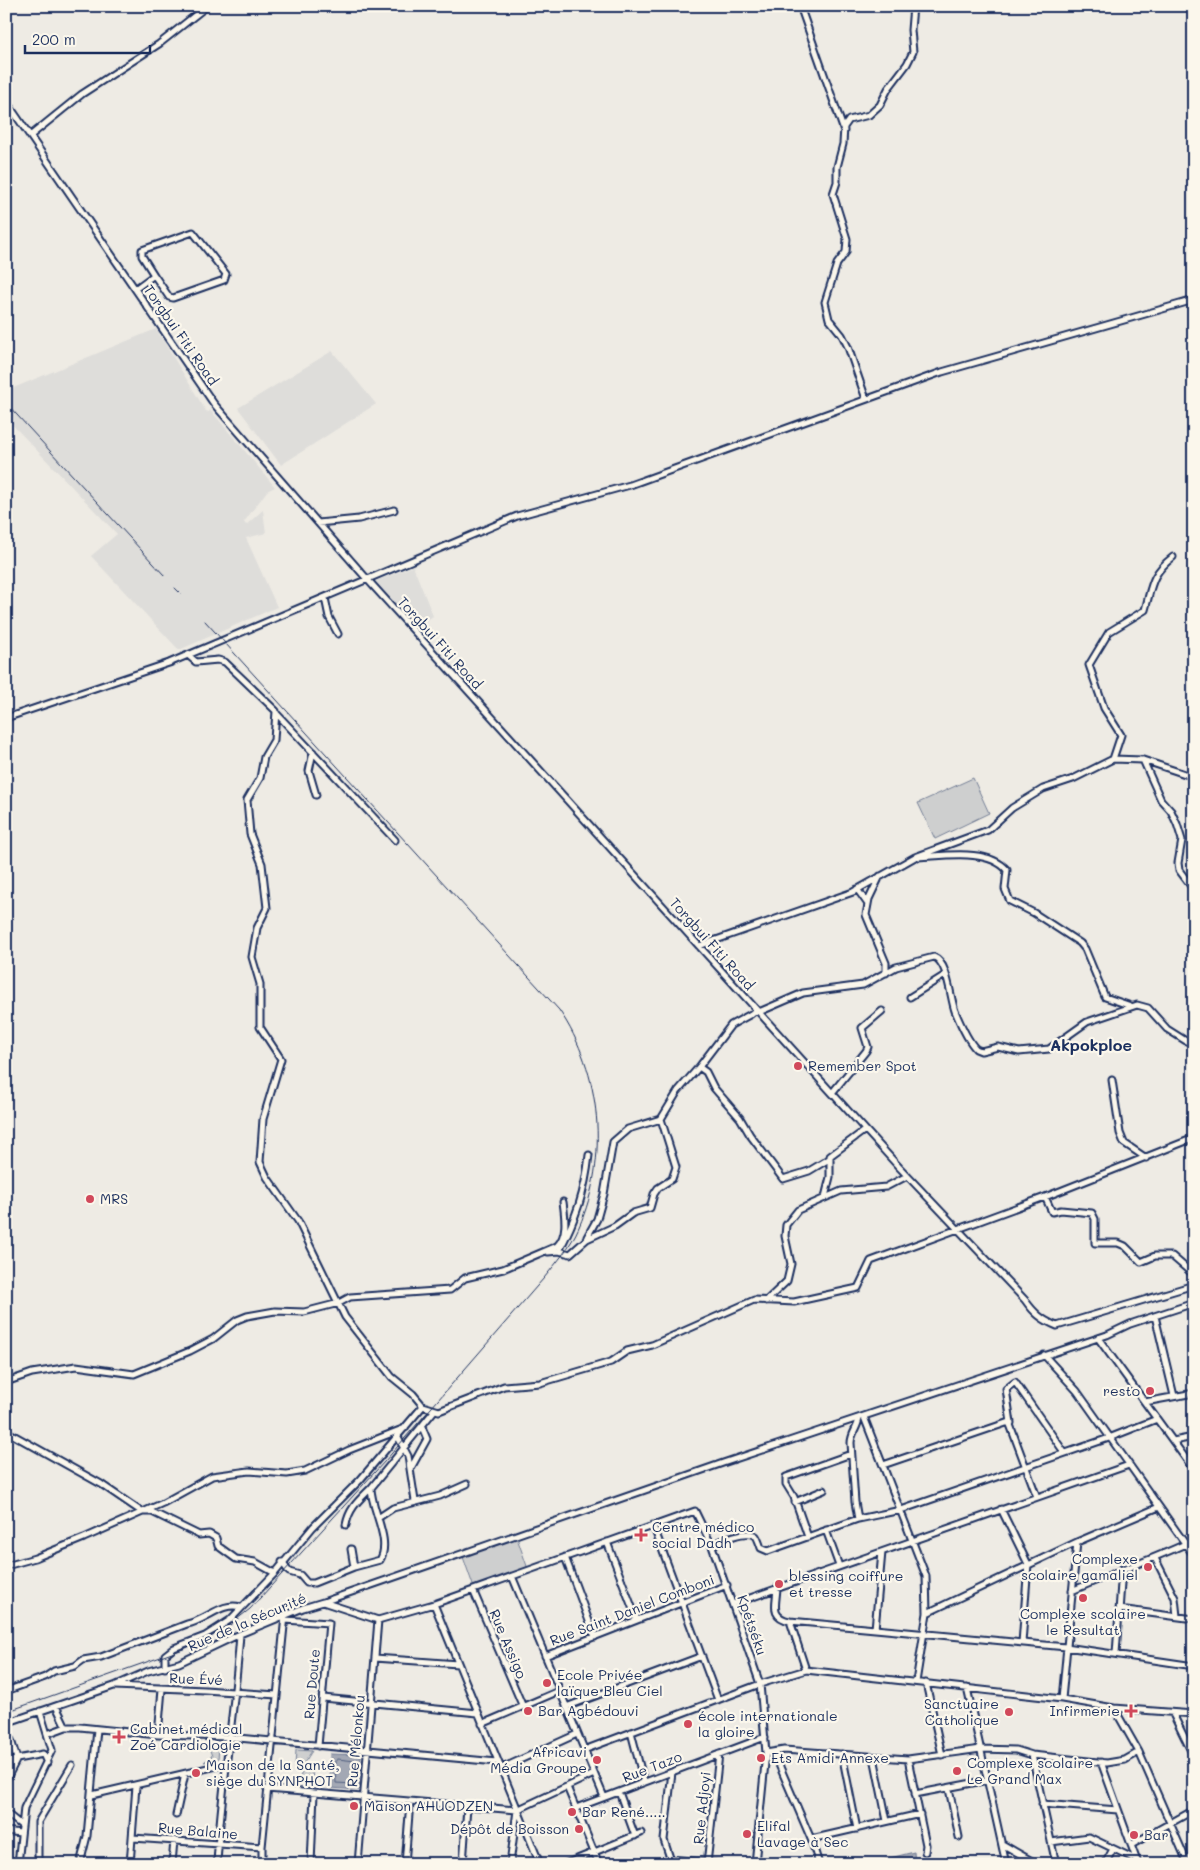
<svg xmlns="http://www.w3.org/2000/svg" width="1200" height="1870" font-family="Mali,sans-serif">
	<rect width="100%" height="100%" fill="#eeebe4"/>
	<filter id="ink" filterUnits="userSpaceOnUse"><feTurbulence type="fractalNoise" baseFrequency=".02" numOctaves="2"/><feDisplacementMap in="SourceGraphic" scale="10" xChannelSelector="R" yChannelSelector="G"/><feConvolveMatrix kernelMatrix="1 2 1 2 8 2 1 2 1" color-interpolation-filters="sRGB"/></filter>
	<g filter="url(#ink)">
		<path fill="#deddda" d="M156,329L206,411L209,412L210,410L218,419L275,487L267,491L244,522L246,525L263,510L266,533L246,538L277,607L179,650L91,556L117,534L6,418V391Z
			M332,351L376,404L281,465L238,408Z
			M413,566L433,616L415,628L374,582Z"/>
		<path fill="#cecfcf" stroke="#747f96" d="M973,778L989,813L935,839L918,803Z
			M517,1538L528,1569L474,1588L463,1557Z
			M215,1747L219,1748L218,1759L204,1762L212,1756L209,1748L213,1749Z
			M296,1750L312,1751C307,1758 304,1767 295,1766Z
			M303,1768H315L312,1771L313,1780L300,1778Z"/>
		<path fill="#a3a8b4" stroke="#6d7892" d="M330,1754L361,1755L359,1790L330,1788Z
			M914,1852L915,1864H866Z"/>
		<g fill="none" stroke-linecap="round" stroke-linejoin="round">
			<path stroke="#515f80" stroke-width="1" d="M338,1759L355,1761L353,1784L336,1783L335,1762Z"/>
			<path stroke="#6d7892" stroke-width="1" d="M273,1787L279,1788
				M366,1795L451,1802
				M367,1801L406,1804"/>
			<g stroke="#1b2f5e" stroke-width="9">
				<path id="minor" d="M800,6L844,131
					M6,101L214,404L367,579L899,1167L1025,1300C1034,1313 1042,1320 1057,1326L1194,1285
					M30,136L82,94L159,44L207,6
					M135,289L154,275L169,297L173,298L224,280L226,274L193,232L142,250V256L154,275
					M866,399L848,347L842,335L829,319L825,302L837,264L846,252L847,239L833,194L837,182V167L843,144L844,127L849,120L869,115L880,105L888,89L907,64L913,52L911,30L913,6
					M318,523L359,519L394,510
					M325,598L329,617L338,634
					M188,655L196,662L218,660L225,662L276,711L274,740L264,757L260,778L247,800L250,834L262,864L267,908L257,928L252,957L260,984V1027L281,1059L263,1119L260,1162L267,1177L298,1221L345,1317L392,1377L413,1394L423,1406L439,1411L504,1386L540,1383L611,1362L627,1351L652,1345L754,1300L794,1302L858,1288L871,1261L1045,1197L1194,1138
					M277,714L395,840
					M6,718L169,663L517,516L630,485L942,372L1194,300
					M313,752L309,771L316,795
					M1113,759L1121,735L1104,708L1089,665L1109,632L1145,610C1152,585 1151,574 1173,557
					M1143,760L1161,800L1171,811L1177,824L1182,840L1178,863L1179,870L1194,890
					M919,857C944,856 988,848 1007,870L1005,889L1010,901L1034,913L1080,943L1085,949L1105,997L1131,1006
					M880,876L869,899L866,915L886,963V973
					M857,889L867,903
					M699,946L853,892L915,857L988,830L1012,808L1043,789L1073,779L1113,759L1143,760L1194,777
					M910,997L945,975
					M759,1012L803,993L863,985L896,967L934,957C948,962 950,997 955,1011C960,1023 967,1040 976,1049L981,1051L998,1047L1019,1052L1049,1049L1087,1022L1137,1005L1148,1008L1167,1029L1186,1041L1194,1043
					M699,1067L706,1072L714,1088L740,1118L750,1135L783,1179L809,1171L829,1159
					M1112,1080L1120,1133L1124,1143L1146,1158
					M832,1093L866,1051L868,1047L862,1028L882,1011
					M825,1197L830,1177V1156L865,1130
					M1045,1197L1052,1212L1061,1210L1092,1213L1095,1219V1243H1118L1125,1246L1141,1262L1155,1256H1172L1194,1275
					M587,1237L597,1219L604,1194L613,1142L628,1129L661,1119
					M559,1251C576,1218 585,1193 589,1155
					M548,1252L559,1251L570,1254L587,1239L615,1226L633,1213L650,1208L654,1194L658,1188L672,1179L676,1167L661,1119L678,1091L699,1067L731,1025L751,1014L756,1010
					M766,1301L787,1281L791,1264L785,1236L786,1225L798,1210L841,1191L886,1187L907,1176
					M1155,1316L1174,1396
					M1098,1338L1194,1470
					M1044,1355L1077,1391L1194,1556
					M6,1382L32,1373L76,1366L134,1374L190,1351L213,1339L237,1320L247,1316L275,1311L304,1312L339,1303L350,1297L450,1290L465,1278L503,1269L557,1246C568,1235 565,1217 563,1202
					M1145,1402L1194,1393
					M864,1417L926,1576L927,1613L916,1682
					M1011,1423L1006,1389L1015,1382L1064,1452
					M6,1431L101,1484L142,1512H152L199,1535L209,1534L216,1538L218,1546L236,1559L255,1562L275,1573
					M398,1437L408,1456L415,1501
					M1173,1441L1194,1437
					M883,1465L1009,1422L1037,1497
					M411,1468L427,1439L422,1427
					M795,1502L824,1490
					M1001,1509L1028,1564L1022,1643
					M378,1518L393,1508L440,1496L467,1484
					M858,1519L855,1502L851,1443C851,1433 858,1428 859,1418
					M346,1525C349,1508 359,1500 371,1488L434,1411
					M653,1525L718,1700
					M826,1530L839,1566
					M808,1537L794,1497L786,1484V1477L851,1454
					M607,1542L637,1620
					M712,1546C720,1540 747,1529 756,1536C758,1539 760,1545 761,1548L768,1551L858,1519L901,1510L1109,1438L1157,1419
					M351,1549L354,1567
					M565,1557L595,1637
					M1155,1558L1175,1598L1177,1616
					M282,1562L289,1572L300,1575L307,1583H314L354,1567L380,1560C392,1541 371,1509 371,1488
					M6,1566L35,1558L84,1538L163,1503L212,1476L249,1471L287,1474L305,1471L349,1450L405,1428
					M512,1576L604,1797
					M777,1588C776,1606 770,1617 790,1621L1066,1647L1194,1666
					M473,1590L523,1707
					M1072,1591C1112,1573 1154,1559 1194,1540
					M323,1602L723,1463L1107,1335L1130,1324L1194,1303
					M434,1604L540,1864
					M733,1604L1129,1465
					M1119,1609L1194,1619
					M927,1613L1077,1542L1159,1507
					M285,1620L329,1623L318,1746
					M790,1621L806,1670
					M875,1629L882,1552
					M1116,1654L1122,1569
					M545,1656L727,1585
					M375,1658L458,1664
					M165,1668V1655L174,1648L205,1636L230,1620L275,1573L313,1527L360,1480L423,1406
					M926,1683L942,1755
					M115,1686L205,1690L277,1695
					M967,1688L1006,1864
					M6,1691L45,1677L54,1671L75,1666L83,1660L101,1657L187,1624C205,1621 223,1601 240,1607
					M323,1698L478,1713
					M1062,1699L1077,1542
					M566,1707L702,1656
					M1114,1708L1139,1752L1188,1864
					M40,1711L47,1734
					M1173,1714L1194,1757
					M6,1723L114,1686L148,1671L179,1663L240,1634L303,1608L323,1602L378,1620L434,1604L695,1511L712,1546L760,1684L766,1753L755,1864
					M482,1724L559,1691
					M66,1727H80L158,1735L228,1737L497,1762
					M631,1732L644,1782
					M158,1735L162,1689
					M584,1750L760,1684L806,1670L1062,1699L1114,1708L1194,1714
					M766,1753L784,1750L908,1759L981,1749L1016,1750L1032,1755L1107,1763L1125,1760L1139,1752
					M774,1753L811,1839L819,1864
					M842,1754L857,1829
					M1032,1755L1056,1864
					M874,1757L887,1821
					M908,1759L926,1845L925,1852
					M1101,1762L1138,1864
					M6,1763L17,1759L43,1754L47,1763
					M500,1769L577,1734
					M6,1780L17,1759L11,1740
					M567,1787L599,1864
					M267,1789L517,1810L594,1774
					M949,1789L959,1837
					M619,1792L635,1836
					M915,1794L988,1780
					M92,1795L225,1764
					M1042,1804L1118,1810
					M576,1808L765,1737
					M6,1813L21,1825
					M176,1815L185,1774
					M6,1831L20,1833
					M133,1838L262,1847
					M811,1839L920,1814
					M1051,1842L1089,1837L1137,1860
					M1002,1844L1037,1864
					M1131,1845L1194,1810
					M670,1859L722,1864
					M18,1864L24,1808L52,1750L47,1734L66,1727L56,1706
					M38,1864V1822L72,1765
					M80,1864L87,1836L97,1729
					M130,1864L136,1786
					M172,1864L174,1840
					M217,1864C221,1787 235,1711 240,1634
					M262,1864V1847L285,1616
					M311,1864L314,1793
					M358,1864L378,1620
					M405,1864L410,1802
					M463,1864L467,1807
					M510,1864L517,1810
					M565,1864L641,1833
					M672,1864L664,1840L672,1772
					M707,1864L719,1754
					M1105,1864L1113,1849"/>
			</g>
			<use href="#minor" stroke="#fbf7ec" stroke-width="5"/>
			<path stroke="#1b2f5e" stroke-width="1" d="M6,403L164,575
				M175,588L180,593
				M6,1712L186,1648L228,1626L250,1609L385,1461L544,1278C557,1262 571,1246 579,1227C609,1158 602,1073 559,1010L205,621"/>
		</g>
	</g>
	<g fill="#d1495b" stroke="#fbf7ec" stroke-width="2">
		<circle cx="798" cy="1066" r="5"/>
		<circle cx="90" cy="1199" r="5"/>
		<circle cx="1150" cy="1391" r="5"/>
		<path d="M638.5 1527.5h5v5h5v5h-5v5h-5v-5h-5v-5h5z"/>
		<circle cx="1148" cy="1567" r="5"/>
		<circle cx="779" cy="1584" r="5"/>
		<circle cx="1083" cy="1598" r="5"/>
		<circle cx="547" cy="1683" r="5"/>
		<circle cx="528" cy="1711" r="5"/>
		<path d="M1128.5 1703.5h5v5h5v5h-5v5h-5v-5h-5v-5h5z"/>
		<circle cx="1009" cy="1712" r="5"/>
		<circle cx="688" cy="1724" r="5"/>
		<path d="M116.5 1729.5h5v5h5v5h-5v5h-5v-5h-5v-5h5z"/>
		<circle cx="761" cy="1758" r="5"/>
		<circle cx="597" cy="1760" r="5"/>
		<circle cx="957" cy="1771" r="5"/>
		<circle cx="196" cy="1773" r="5"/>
		<circle cx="354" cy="1806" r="5"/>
		<circle cx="572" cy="1812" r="5"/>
		<circle cx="579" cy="1829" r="5"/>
		<circle cx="747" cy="1834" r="5"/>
		<circle cx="1134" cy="1835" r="5"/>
	</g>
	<g text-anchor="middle" stroke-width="4.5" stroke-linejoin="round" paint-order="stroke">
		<g font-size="14" fill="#1b2f5e" stroke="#fbf7ec">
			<text transform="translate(181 335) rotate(55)" y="5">Torgbui Fiti Road</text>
			<text transform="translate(440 643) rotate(48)" y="5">Torgbui Fiti Road</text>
			<text transform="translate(712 944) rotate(48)" y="5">Torgbui Fiti Road</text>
			<text transform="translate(632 1610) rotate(-21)" y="5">Rue Saint Daniel Comboni</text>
			<text transform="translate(247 1622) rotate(-23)" y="5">Rue de la Sécurité</text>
			<text transform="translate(752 1625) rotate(71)" y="5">Kpétséku</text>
			<text transform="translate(508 1644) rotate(67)" y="5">Rue Assigo</text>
			<text transform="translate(196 1679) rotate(2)" y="5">Rue Évé</text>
			<text transform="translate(312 1684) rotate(-85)" y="5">Rue Doute</text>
			<text transform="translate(356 1741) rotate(-85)" y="5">Rue Mélonkou</text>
			<text transform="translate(652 1767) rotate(-21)" y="5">Rue Tazo</text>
			<text transform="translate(702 1808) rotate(-84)" y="5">Rue Adjoyi</text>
			<text transform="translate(198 1831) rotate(5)" y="5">Rue Balaine</text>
		</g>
		<g font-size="14" fill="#1b2f5e" stroke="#fbf7ec" text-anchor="start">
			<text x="808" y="1071">Remember Spot</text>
			<text x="100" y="1204">MRS</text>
			<text x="1140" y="1396" text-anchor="end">resto</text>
			<text x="652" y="1532">Centre médico<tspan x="652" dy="16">social Dadh</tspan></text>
			<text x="1138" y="1564" text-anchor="end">Complexe<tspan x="1138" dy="16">scolaire gamaliel</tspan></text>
			<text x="789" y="1581">blessing coiffure<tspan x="789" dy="16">et tresse</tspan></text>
			<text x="1083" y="1619" text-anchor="middle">Complexe scolaire<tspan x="1083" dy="16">le Resultat</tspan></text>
			<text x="557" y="1680">Ecole Privée<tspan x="557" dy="16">laïque Bleu Ciel</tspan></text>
			<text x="999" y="1709" text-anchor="end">Sanctuaire<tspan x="999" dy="16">Catholique</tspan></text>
			<text x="538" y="1716">Bar Agbédouvi</text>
			<text x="1120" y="1716" text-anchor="end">Infirmerie</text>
			<text x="698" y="1721">école internationale<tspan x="698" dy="16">la gloire</tspan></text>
			<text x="130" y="1734">Cabinet médical<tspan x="130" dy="16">Zoé Cardiologie</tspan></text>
			<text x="587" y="1757" text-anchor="end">Africavi<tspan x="587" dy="16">Média Groupe</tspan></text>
			<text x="771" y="1763">Ets Amidi Annexe</text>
			<text x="967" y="1768">Complexe scolaire<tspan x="967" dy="16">Le Grand Max</tspan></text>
			<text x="206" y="1770">Maison de la Santé,<tspan x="206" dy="16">siège du SYNPHOT</tspan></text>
			<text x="364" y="1811">Maison AHUODZEN</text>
			<text x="582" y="1817">Bar René.....</text>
			<text x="757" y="1831">Elifal<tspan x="757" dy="16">Lavage à Sec</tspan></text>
			<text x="569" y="1834" text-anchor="end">Dépôt de Boisson</text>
			<text x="1144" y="1840">Bar</text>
		</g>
		<g font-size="16" font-weight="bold" fill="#1b2f5e" stroke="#fbf7ec">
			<text x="1091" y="1051">Akpokploe</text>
		</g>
	</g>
	<rect width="1200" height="1870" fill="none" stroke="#fbf7ec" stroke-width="25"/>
	<rect x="12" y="12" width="1175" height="1845" fill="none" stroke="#1b2f5e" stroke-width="2" filter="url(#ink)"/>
	<path d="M25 45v8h125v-8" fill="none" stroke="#1b2f5e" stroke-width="2.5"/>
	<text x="32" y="45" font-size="15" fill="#1b2f5e" stroke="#fbf7ec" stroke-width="4" paint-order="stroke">200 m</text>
</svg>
